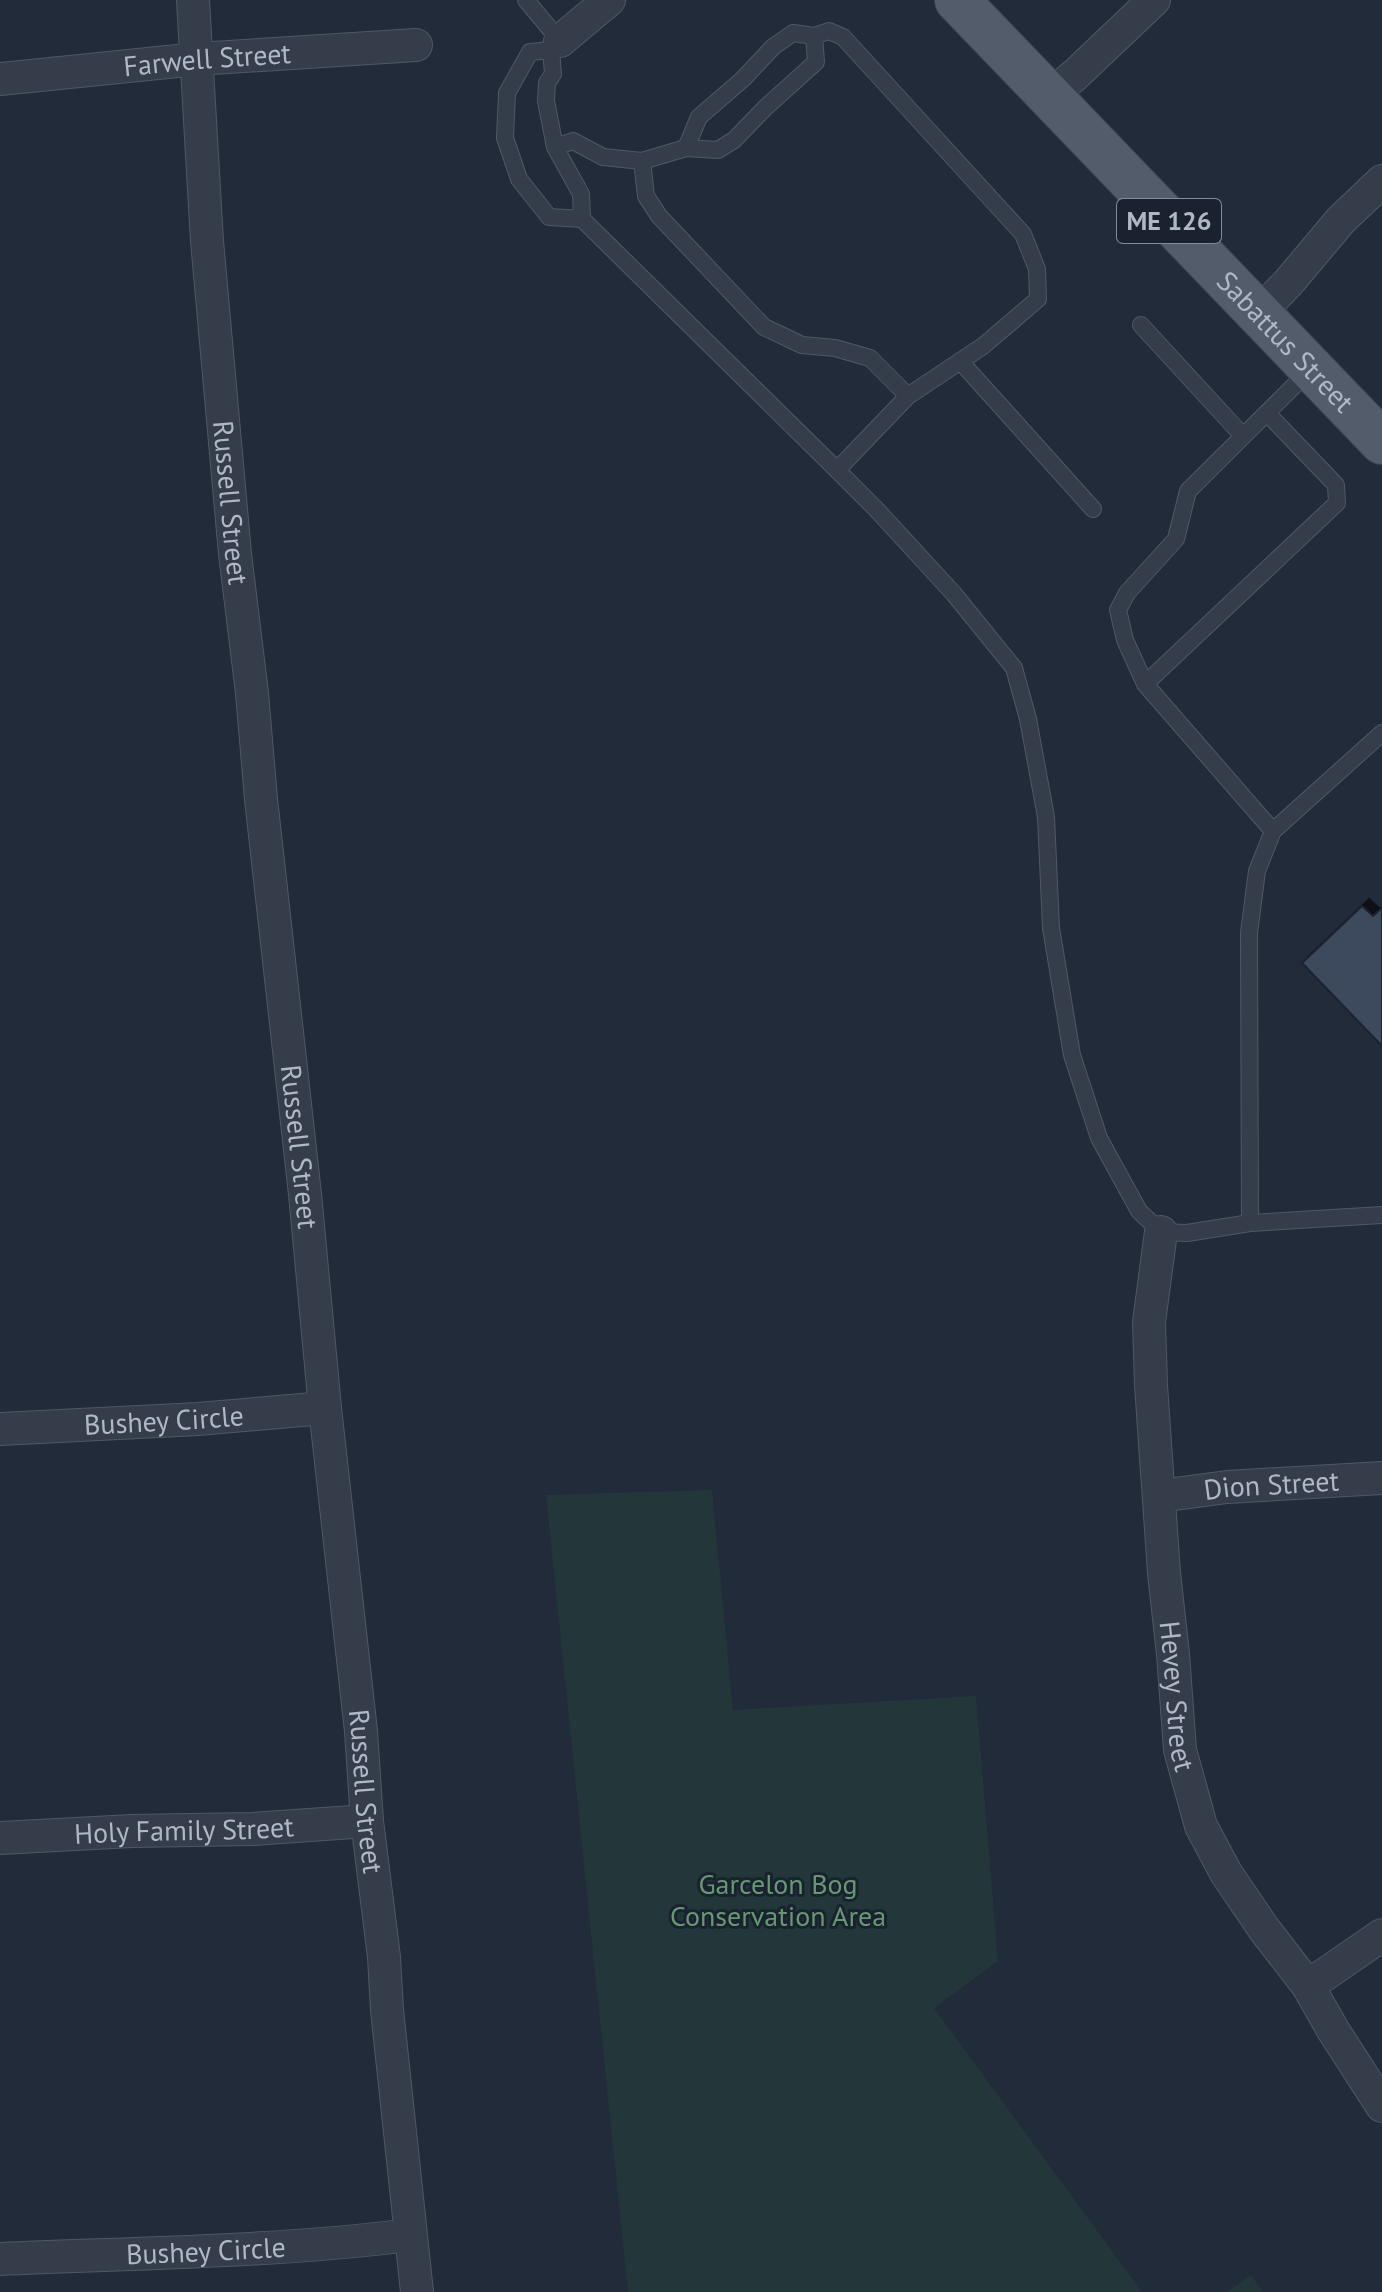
<svg xmlns="http://www.w3.org/2000/svg" width="1382" height="2292" font-family="'PT Sans',sans-serif">
	<defs>
		<filter id="shadow"><feDropShadow dx="7" dy="-7" stdDeviation="0" flood-color="#0009"/></filter>
	</defs>
	<rect width="100%" height="100%" fill="#212b3a"/>
	<path fill="#23373b" d="M712,1490L733,1710L976,1696L998,1961L934,2008L1142,2292H628L546,1495Z
		M1251,2275L1263,2292H1227Z"/>
	<path fill="#3d495b" stroke="#1c2431" stroke-width="2" filter="url(#shadow)" d="M1362,906L1373,916L1382,908V1046L1302,963Z"/>
	<g fill="none" stroke-linecap="round" stroke-linejoin="round">
		<g stroke="#505865" stroke-width="18">
			<path id="lane" d="M526,0L560,41L551,50L530,52L507,93L505,138L519,179L549,217L582,219L837,470L876,509L954,594L1014,668L1028,719L1046,817L1051,928L1072,1055L1099,1138L1139,1211L1161,1232L1187,1233L1250,1223L1382,1215
				M814,36L829,31L843,37L1023,234L1037,269L1038,299L983,346L908,396L837,470
				M551,50L553,74L547,83L546,101L555,147L581,194L582,219
				M555,147L573,141L603,157L642,161L686,148L718,150L734,140L766,107L816,62L814,36L793,33L773,47L743,79L699,117L686,148
				M642,161L646,196L659,216L764,327L802,345L835,348L870,358L908,396
				M1141,325L1243,436
				M960,361L1093,509
				M1145,684L1337,503L1336,485L1267,413
				M1273,831L1145,684L1125,640L1118,610L1127,593L1176,539L1188,491L1311,369
				M1250,1223L1249,933L1257,871L1273,831L1382,733"/>
		</g>
		<g stroke="#505865" stroke-width="34">
			<g id="street">
				<path id="s1" d="M193,0L207,241L235,554L252,693L261,799L305,1194L325,1408L361,1731L367,1821L384,1957L387,2010L417,2292"/>
				<path d="M560,41L609,0"/>
				<path id="s2" d="M0,79L197,59L416,45"/>
				<path d="M1049,97L1076,74L1154,0"/>
				<path d="M1259,313L1288,283L1341,220L1382,181"/>
				<path id="s3" d="M1161,1232L1149,1322L1151,1385L1164,1573L1173,1654L1180,1750L1201,1826L1226,1873L1264,1929L1308,1986L1333,2030L1382,2106"/>
				<path id="s4" d="M0,1429L198,1419L325,1408"/>
				<path id="s5" d="M1160,1496L1227,1487L1382,1478"/>
				<path id="s6" d="M0,1838L132,1831L252,1829L367,1821"/>
				<path d="M1308,1986L1382,1935"/>
				<path id="s7" d="M0,2259C137,2253 274,2252 410,2235"/>
			</g>
		</g>
		<g stroke="#3e4654" stroke-width="46">
			<g id="primary">
				<path id="s8" d="M957,0L1382,442"/>
			</g>
		</g>
		<use href="#lane" stroke="#353d4b" stroke-width="16"/>
		<use href="#street" stroke="#353d4b" stroke-width="32"/>
		<use href="#primary" stroke="#535c6b" stroke-width="44"/>
	</g>
	<g text-anchor="middle" stroke-width="6" stroke-linejoin="round" paint-order="stroke">
		<rect fill="#1a222f" stroke="#838b99" stroke-width="2" x="1117" y="199" width="104" height="44" rx="6"/>
		<g font-size="26" font-weight="bold" fill="#b0b8c7">
			<text x="1169" y="230">ME 126</text>
		</g>
		<g font-size="28" fill="#b0b8c7" stroke="#1a222f">
			<text dy="10" stroke="none"><textPath href="#s2" startOffset="208">Farwell Street</textPath></text>
			<text dy="10" stroke="none"><textPath href="#s8" startOffset="474">Sabattus Street</textPath></text>
			<text dy="10" stroke="none"><textPath href="#s1" startOffset="504">Russell Street</textPath></text>
			<text dy="10" stroke="none"><textPath href="#s1" startOffset="1152">Russell Street</textPath></text>
			<text dy="10" stroke="none"><textPath href="#s4" startOffset="164">Bushey Circle</textPath></text>
			<text dy="10" stroke="none"><textPath href="#s5" startOffset="112">Dion Street</textPath></text>
			<text dy="10" stroke="none"><textPath href="#s3" startOffset="466">Hevey Street</textPath></text>
			<text dy="10" stroke="none"><textPath href="#s1" startOffset="1800">Russell Street</textPath></text>
			<text dy="10" stroke="none"><textPath href="#s6" startOffset="184">Holy Family Street</textPath></text>
			<text dy="10" stroke="none"><textPath href="#s7" startOffset="206">Bushey Circle</textPath></text>
		</g>
		<g font-size="28" fill="#669874" stroke="#1a222f">
			<text x="778" y="1894">Garcelon Bog<tspan x="778" dy="32">Conservation Area</tspan></text>
		</g>
	</g>
</svg>
